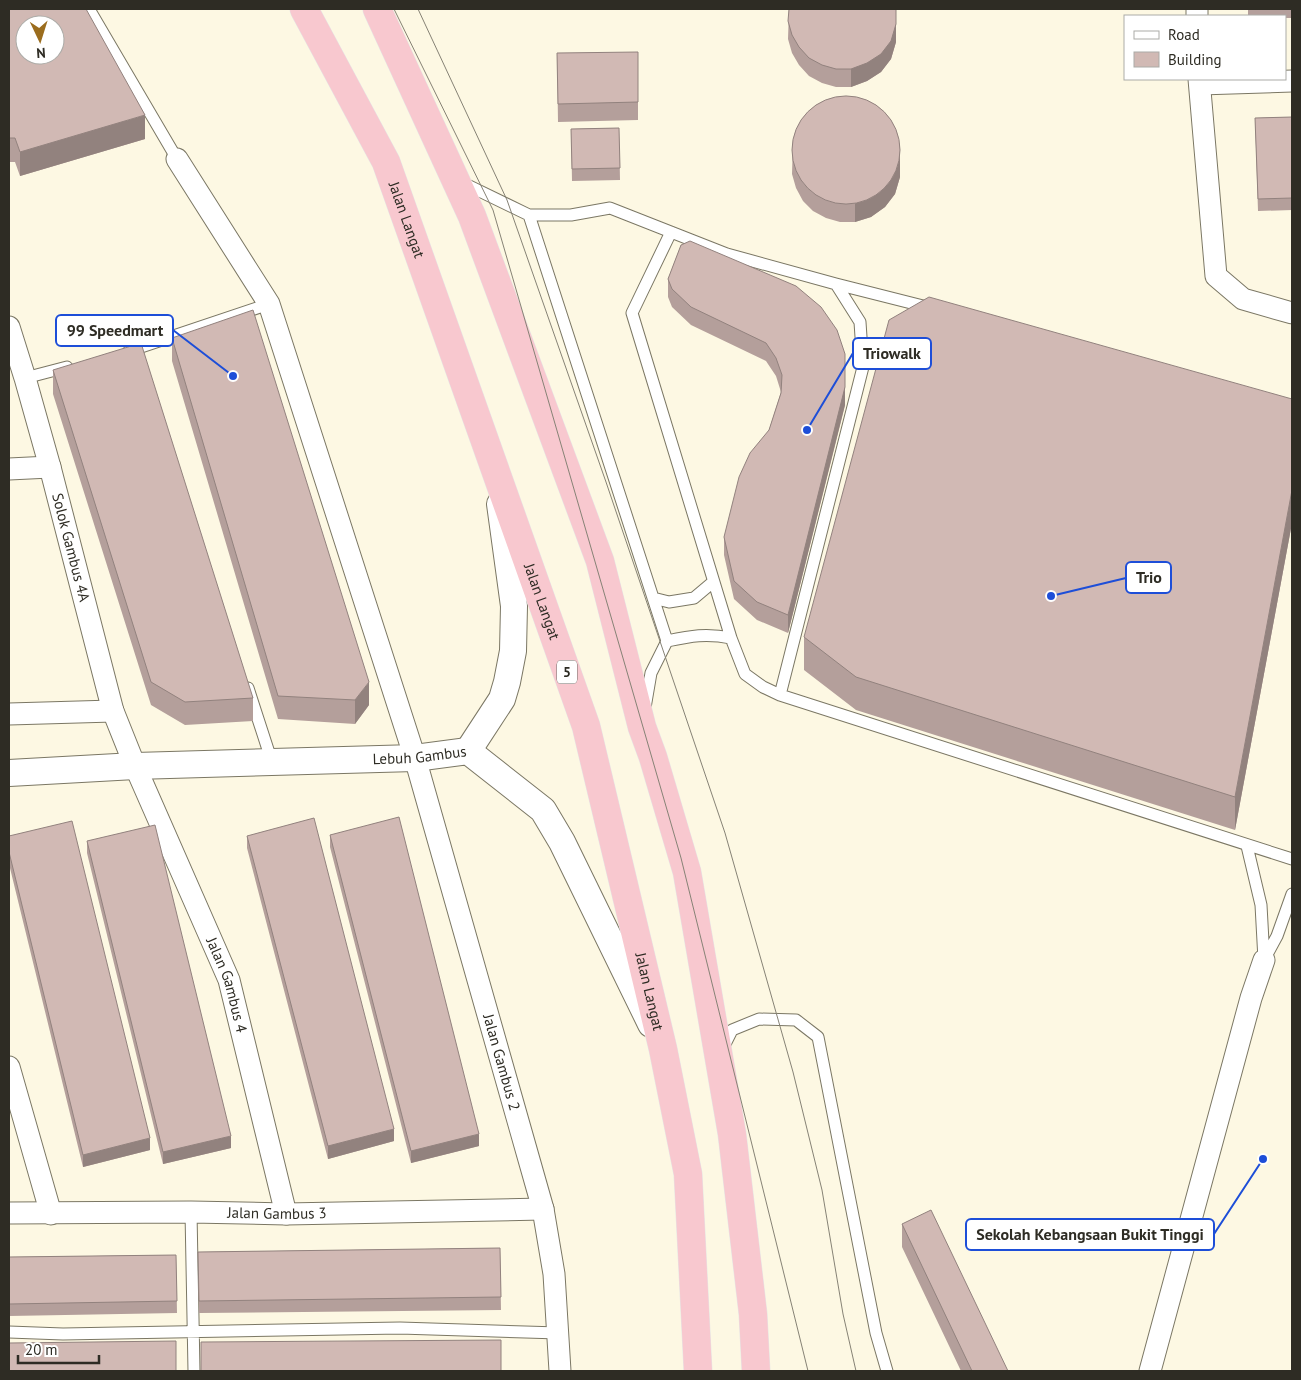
<svg xmlns="http://www.w3.org/2000/svg" width="1301" height="1380" font-family="'PT Sans',sans-serif">
	<rect width="100%" height="100%" fill="#fdf8e3"/>
	<g fill="none" stroke-linecap="round" stroke-linejoin="round">
		<g stroke="#7b7764" stroke-width="13">
			<path id="service" d="M89,9L177,159
				M461,182L529,215H571L610,208L727,254L836,284L931,308
				M529,215L667,641
				M671,232L632,313L731,638
				M129,351L269,304
				M25,378L67,367
				M653,598L669,602L694,598L713,582
				M248,688L272,762
				M780,695L863,367L860,322L836,284
				M645,708L651,673L667,641C691,636 706,633 731,638L745,674L763,687L780,695L1292,859
				M1247,846L1261,905L1264,960
				M1264,960L1277,936L1292,894
				M723,1048L732,1030L759,1019L796,1020L818,1037L876,1333L887,1371
				M191,1212L194,1371
				M9,1332L63,1334L400,1328L559,1333"/>
		</g>
		<g stroke="#7b7764" stroke-width="23">
			<g id="minor">
				<path d="M1197,9V16"/>
				<path d="M1199,79L1216,276L1243,299L1292,313"/>
				<path d="M1200,84L1292,81"/>
				<path id="s1" d="M177,159L269,304L415,758L543,1209L554,1274L560,1371"/>
				<path id="s2" d="M9,327L25,378L50,467L113,711L135,766L229,980L286,1214"/>
				<path d="M9,469L50,467"/>
				<path d="M9,714L113,711"/>
				<path d="M9,1067L51,1214"/>
				<path id="s3" d="M9,1213L191,1212L286,1214L543,1209"/>
				<path d="M1150,1371L1251,998L1264,960"/>
			</g>
		</g>
		<g stroke="#7b7764" stroke-width="28">
			<g id="tertiary">
				<path d="M468,751L502,699L507,682L513,651L514,606L500,504"/>
				<path id="s4" d="M9,773L135,766L415,758L468,751L543,810L562,842L651,1024"/>
			</g>
		</g>
		<g stroke="#e6e6e5" stroke-width="29">
			<g id="trunk">
				<path id="s5" d="M304,9L386,162L586,726L663,1049L688,1174L698,1371"/>
				<path d="M377,9L472,216L600,561L642,727L653,757L687,872L732,1134L753,1314L756,1371"/>
			</g>
		</g>
		<use href="#service" stroke="#fff" stroke-width="11"/>
		<use href="#minor" stroke="#fff" stroke-width="21"/>
		<use href="#tertiary" stroke="#fff" stroke-width="26"/>
		<use href="#trunk" stroke="#f8c8cf" stroke-width="28"/>
		<path stroke="#868275" stroke-width="1" d="M394,9L493,210L681,858L808,1371
			M418,9L507,200L606,482L725,833L793,1072L822,1190L843,1314L856,1371"/>
	</g>
	<path fill="#b49f9b" d="M9,9L145,139L20,176L15,162H9Z
		M789,9L896,42L891,59L881,72L867,81L851,87H836L822,83L809,76L799,65L792,53L788,39Z
		M1248,9H1292V18H1285V16H1248Z
		M557,53L638,102V120L558,122Z
		M1292,117V210L1258,211L1255,118Z
		M619,128L620,180L572,181L571,129Z
		M793,141L900,177L895,194L885,207L871,217L855,222H840L826,218L813,211L803,201L796,188L792,174Z
		M681,245L845,405L788,633L757,620L734,599L724,555V537L769,430L781,392L776,376L766,361L691,325L672,307L668,297V279Z
		M172,338L369,705L355,724L278,719L172,361Z
		M53,370L253,698V721L185,725L151,705L53,394Z
		M1292,399V523L1235,830L856,710L804,670V637Z
		M330,835L479,1146L411,1163L330,847Z
		M9,836L150,1150L83,1167L9,864Z
		M247,836L394,1141L328,1159L247,848Z
		M87,841L231,1148L163,1164L87,853Z
		M902,1224L1008,1371H961L902,1247Z
		M500,1248L501,1310L199,1313L198,1252Z
		M176,1255L177,1313L9,1316V1257Z"/>
	<path fill="#92827e" d="M896,9V42L891,59L881,72L867,81L851,87V69Z
		M145,115V139L20,176V152Z
		M900,143V177L895,194L885,207L871,217L855,222V204Z
		M845,354V405L788,633V615Z
		M1292,490V523L1235,830V797Z
		M369,682V705L355,724V700Z
		M394,1129V1141L328,1159V1146Z
		M479,1134V1146L411,1163V1151Z
		M231,1136V1148L163,1164V1152Z
		M150,1138V1150L83,1167V1155Z"/>
	<path fill="#d1b9b4" stroke="#92827e" fill-rule="evenodd" d="M9,9H86L145,115L20,152L15,138H9ZM25,25H55V55H25Z
		M789,9H896V24L891,41L881,54L867,63L851,69H836L822,65L809,58L799,47L792,35L788,21Z
		M638,52V102L558,104L557,53Z
		M792 150a54 54 0 1 1 108 0a54 54 0 1 1-108 0Z
		M1292,117V198L1258,199L1255,118Z
		M619,128L620,168L572,169L571,129Z
		M690,241L796,286L821,307L837,330L845,354V387L788,615L757,602L734,581L724,537L739,477L750,453L769,430L781,393L782,375L776,358L766,343L691,307L672,289L668,279L681,245Z
		M929,297L1292,399V490L1235,797L856,677L804,637L889,320Z
		M253,310L369,682L355,700L278,696L172,338Z
		M141,343L253,698L185,702L151,682L53,370Z
		M399,817L479,1134L411,1151L330,835Z
		M314,818L394,1129L328,1146L247,836Z
		M72,821L150,1138L83,1155L9,852V836Z
		M155,825L231,1136L163,1152L87,841Z
		M931,1210L1008,1371H972L902,1224Z
		M500,1248L501,1297L199,1301L198,1252Z
		M176,1255L177,1301L9,1304V1257Z
		M501,1340V1371H201V1342Z
		M176,1341V1371H9V1343Z"/>
	<g text-anchor="middle" stroke-width="4" stroke-linejoin="round" paint-order="stroke">
		<rect fill="#fff" stroke="#6d6b66" stroke-width="1" x="557" y="660.5" width="20" height="23" rx="4"/>
		<g font-size="14" font-weight="bold" fill="#2e2c24">
			<text x="567" y="677">5</text>
		</g>
		<g font-size="15" fill="#2e2c24" stroke="#fff">
			<text dy="5" stroke="none"><textPath href="#s5" startOffset="235">Jalan Langat</textPath></text>
			<text dy="5" stroke="none"><textPath href="#s2" startOffset="229">Solok Gambus 4A</textPath></text>
			<text dy="5" stroke="none"><textPath href="#s5" startOffset="640">Jalan Langat</textPath></text>
			<text dy="5" stroke="none"><textPath href="#s4" startOffset="411">Lebuh Gambus</textPath></text>
			<text dy="5" stroke="none"><textPath href="#s2" startOffset="695">Jalan Gambus 4</textPath></text>
			<text dy="5" stroke="none"><textPath href="#s5" startOffset="1045">Jalan Langat</textPath></text>
			<text dy="5" stroke="none"><textPath href="#s1" startOffset="965">Jalan Gambus 2</textPath></text>
			<text dy="5" stroke="none"><textPath href="#s3" startOffset="268">Jalan Gambus 3</textPath></text>
		</g>
	</g>
	<path fill="none" stroke="#1d4ed8" stroke-width="2" d="M233 376L173 330M807 430L853 353M1051 596L1126 578M1263 1159L1214 1234"/>
	<g fill="#1d4ed8" stroke="#fff" stroke-width="2">
		<circle cx="233" cy="376" r="5"/>
		<circle cx="807" cy="430" r="5"/>
		<circle cx="1051" cy="596" r="5"/>
		<circle cx="1263" cy="1159" r="5"/>
	</g>
	<g fill="#fff" stroke="#1d4ed8" stroke-width="2">
		<rect x="56" y="315" width="117" height="31" rx="5"/>
		<rect x="853" y="338" width="78" height="31" rx="5"/>
		<rect x="1126" y="562" width="45" height="31" rx="5"/>
		<rect x="966" y="1219" width="248" height="31" rx="5"/>
	</g>
	<g font-size="16" text-anchor="middle" font-weight="bold" fill="#2e2c24">
		<text x="115" y="336">99 Speedmart</text>
		<text x="892" y="359">Triowalk</text>
		<text x="1149" y="583">Trio</text>
		<text x="1090" y="1240">Sekolah Kebangsaan Bukit Tinggi</text>
	</g>
	<rect width="1301" height="1380" fill="none" stroke="#2e2c24" stroke-width="20"/>
	<rect x="1124" y="15" width="162" height="65" fill="#ffffff" stroke="#ababa7"/>
	<rect x="1134" y="31" width="25" height="8" fill="#ffffff" stroke="#ababa7"/>
	<text x="1168" y="40" font-size="15" fill="#2e2c24">Road</text>
	<rect x="1134" y="52" width="25" height="15" fill="#d1b9b4" stroke="#ababa7"/>
	<text x="1168" y="65" font-size="15" fill="#2e2c24">Building</text>
	<g transform="translate(40 40) rotate(176)"><circle r="24" fill="#ffffff" stroke="#ababa7"/>
	<path d="M0-4L9 19L0 12L-9 19Z" fill="#9b6d1e"/>
	<text y="-8" font-size="14" font-weight="bold" text-anchor="middle" fill="#2e2c24">N</text>
	</g>
	<path d="M18 1355v8h81v-8" fill="none" stroke="#2e2c24" stroke-width="2.5"/>
	<text x="25" y="1355" font-size="15" fill="#2e2c24" stroke="#ffffff" stroke-width="4" paint-order="stroke">20 m</text>
</svg>
